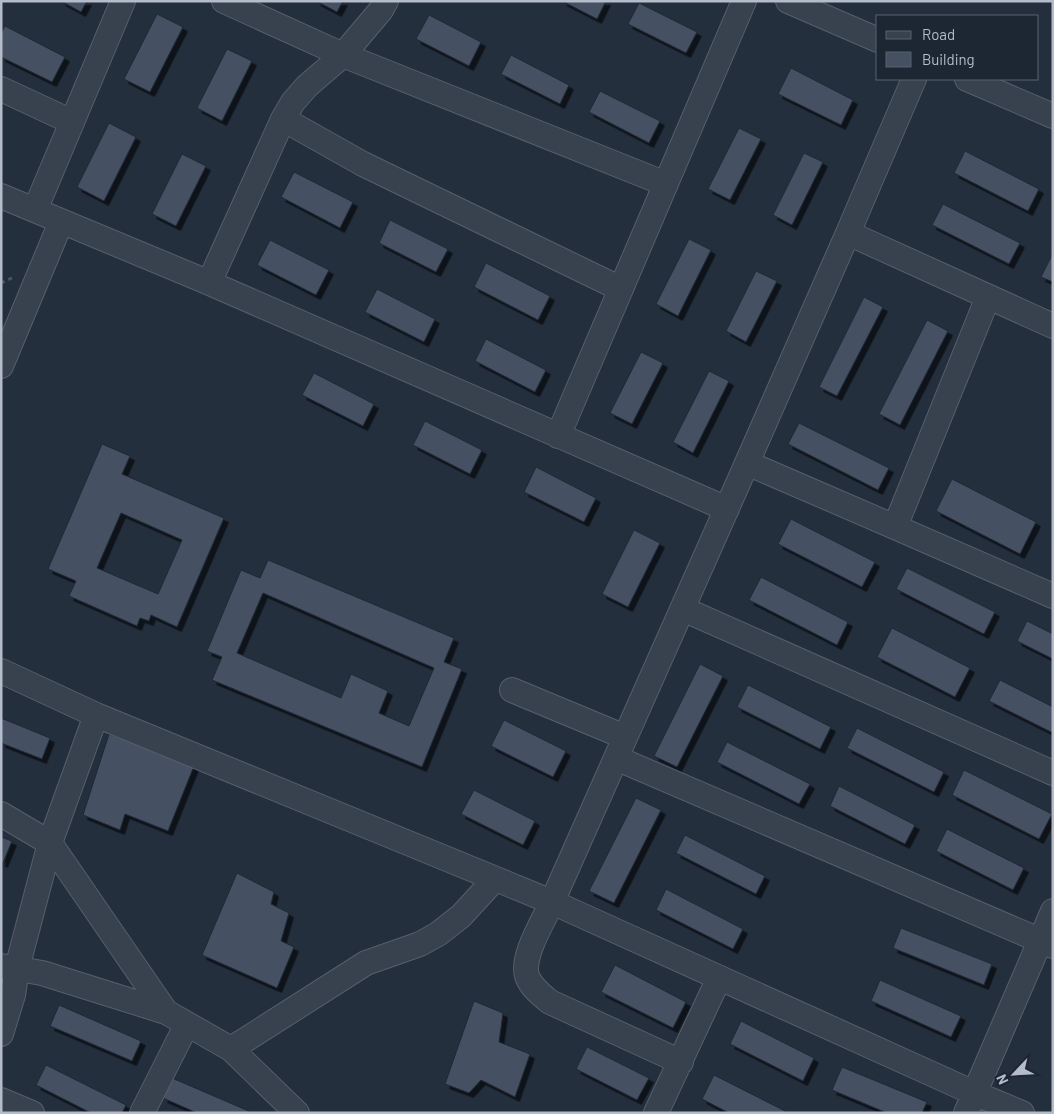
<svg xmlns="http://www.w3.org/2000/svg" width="1054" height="1114" font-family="Barlow,sans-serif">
	<defs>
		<filter id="shadow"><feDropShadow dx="4.5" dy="4.5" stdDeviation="0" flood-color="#0009"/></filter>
	</defs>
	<rect width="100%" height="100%" fill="#242f3e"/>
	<path fill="#455162" stroke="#1f2835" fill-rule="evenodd" filter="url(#shadow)" d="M61,1H87L81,12Z
		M316,1H343L337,12Z
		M562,1H606L597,19Z
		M639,3L697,32L686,53L628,24Z
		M157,14L183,27L150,92L124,79Z
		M429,15L481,42L469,66L416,39Z
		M5,26L65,57L52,82L1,57V33Z
		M227,49L252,61L222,121L197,108Z
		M511,55L569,85L560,104L501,74Z
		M791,68L853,100L841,125L778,94Z
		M600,91L660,121L649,143L589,112Z
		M109,123L136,137L104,201L77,187Z
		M739,128L761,139L730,200L708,189Z
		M965,151L1039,189L1028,211L954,173Z
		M804,153L823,162L792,225L773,215Z
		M182,154L206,166L176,226L152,214Z
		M294,172L353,202L340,228L281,197Z
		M943,204L1020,243L1009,264L932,225Z
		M390,220L448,249L436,272L379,243Z
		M689,239L711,250L678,316L656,304Z
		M270,240L329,270L316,295L257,265Z
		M1053,253V282L1041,277Z
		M486,263L550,296L538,320L474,287Z
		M756,271L777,281L746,342L726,331Z
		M377,289L435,319L424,342L365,312Z
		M864,297L883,307L837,396L819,387Z
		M927,320L948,331L900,425L879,414Z
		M486,339L546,370L535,392L475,361Z
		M641,352L663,363L632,424L610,413Z
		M709,371L729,381L693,453L673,442Z
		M314,373L374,404L363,426L302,395Z
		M425,421L482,450L470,474L413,445Z
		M799,423L889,468L878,490L788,444Z
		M102,444L130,456L122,474L224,518L177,627L151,615L149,621L140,618L137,626L69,596L76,581L48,569ZM121,513L182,540L158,594L97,568Z
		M536,467L596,498L584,522L524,492Z
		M952,479L1036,522L1020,554L936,511Z
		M791,519L875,562L862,587L778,544Z
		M634,530L660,543L628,607L602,594Z
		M268,560L454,638L444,662L462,669L422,767L212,680L222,657L207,651L241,570L260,578ZM263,593L434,668L409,726L379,713L388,691L351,674L341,698L237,653Z
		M907,568L995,612L984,634L896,589Z
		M761,577L848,622L837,645L749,600Z
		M1027,621L1053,634V659L1017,641Z
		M892,628L970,668L955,697L877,657Z
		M700,664L723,676L677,767L654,756Z
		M1000,680L1053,707V733L989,701Z
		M748,685L831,727L820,749L737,707Z
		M1,718L50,738L42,759L1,743Z
		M504,720L566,751L553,777L491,746Z
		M857,728L944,772L934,792L847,748Z
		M109,734L194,766L168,831L125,814L120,830L83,815Z
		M727,742L810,784L799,804L717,762Z
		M964,770L1052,814L1039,839L952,795Z
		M839,786L915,825L905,844L830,806Z
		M474,790L535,821L523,845L461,814Z
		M636,798L661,810L614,903L589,891Z
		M947,829L1024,868L1013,890L936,851Z
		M685,835L765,876L756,894L676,853Z
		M1,837L12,841L3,863L1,862Z
		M237,873L274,892L271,904L289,913L281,941L294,947L277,988L202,955Z
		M666,889L743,929L733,949L656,910Z
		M901,928L992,964L984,985L893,948Z
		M615,965L686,1002L673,1028L601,992Z
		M880,980L961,1016L951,1037L871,1001Z
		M474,1001L503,1013L499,1042L530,1054L515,1097L481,1080L469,1093L445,1084Z
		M59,1005L141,1041L132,1061L50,1026Z
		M741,1021L814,1058L803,1081L730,1044Z
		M587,1047L649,1078L637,1100L576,1069Z
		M46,1065L126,1105L122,1113H91L36,1085Z
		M842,1067L927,1102L922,1113H887L832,1090Z
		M714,1075L789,1113H729L702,1099Z
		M172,1078L251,1112V1113H197L163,1098Z"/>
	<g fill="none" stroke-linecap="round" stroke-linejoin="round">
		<g stroke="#565f6c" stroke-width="26">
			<path id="minor" d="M224,1L343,55L666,184
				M386,1L381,10L343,55L307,86L293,102L283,119L363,164L621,289
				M788,1L878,40
				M914,79L848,233L1053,326
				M967,79L1053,116
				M1,89L72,122
				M1,196L205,281L727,509
				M35,210L123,1
				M848,233L747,463L895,527
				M209,283L283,119
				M988,297L895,527L1053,596
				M1,366L61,222
				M558,436L744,1
				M747,463L552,902L974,1093L1022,1113
				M683,609L1053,773
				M1,671L96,715L552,902C544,920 521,956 527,976C531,987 541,995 550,1002L681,1062
				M512,690L625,737
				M616,758L1053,946
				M1,814L50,843L166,1012
				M1,966L42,973L166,1012L231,1049L297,1113
				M1,1034L13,995L17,968L50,843L96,715
				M231,1049L366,963L420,944L438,934L461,916L495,879
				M1,1100L32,1113
				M142,1113L187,1024
				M656,1113L719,978
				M966,1113L1053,911"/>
		</g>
		<path stroke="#44595c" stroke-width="3" stroke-dasharray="4 4" stroke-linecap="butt" d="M1,283L14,277"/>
		<use href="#minor" stroke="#38414e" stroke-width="24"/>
	</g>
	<rect width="1054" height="1114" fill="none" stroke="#b4bcc9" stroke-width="5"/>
	<rect x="876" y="15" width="162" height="65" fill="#1d2633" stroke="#59626f"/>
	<rect x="886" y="31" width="25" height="8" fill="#38414e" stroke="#59626f"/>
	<text x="922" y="40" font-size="15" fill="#b4bcc9">Road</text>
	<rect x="886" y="52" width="25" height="15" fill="#455162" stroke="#59626f"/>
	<text x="922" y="65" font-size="15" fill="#b4bcc9">Building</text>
	<g transform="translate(1014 1074) rotate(245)" stroke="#1d2633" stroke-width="4" paint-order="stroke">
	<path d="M0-4L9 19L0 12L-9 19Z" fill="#b4bcc9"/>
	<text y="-8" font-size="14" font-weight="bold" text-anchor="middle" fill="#b4bcc9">N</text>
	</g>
</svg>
